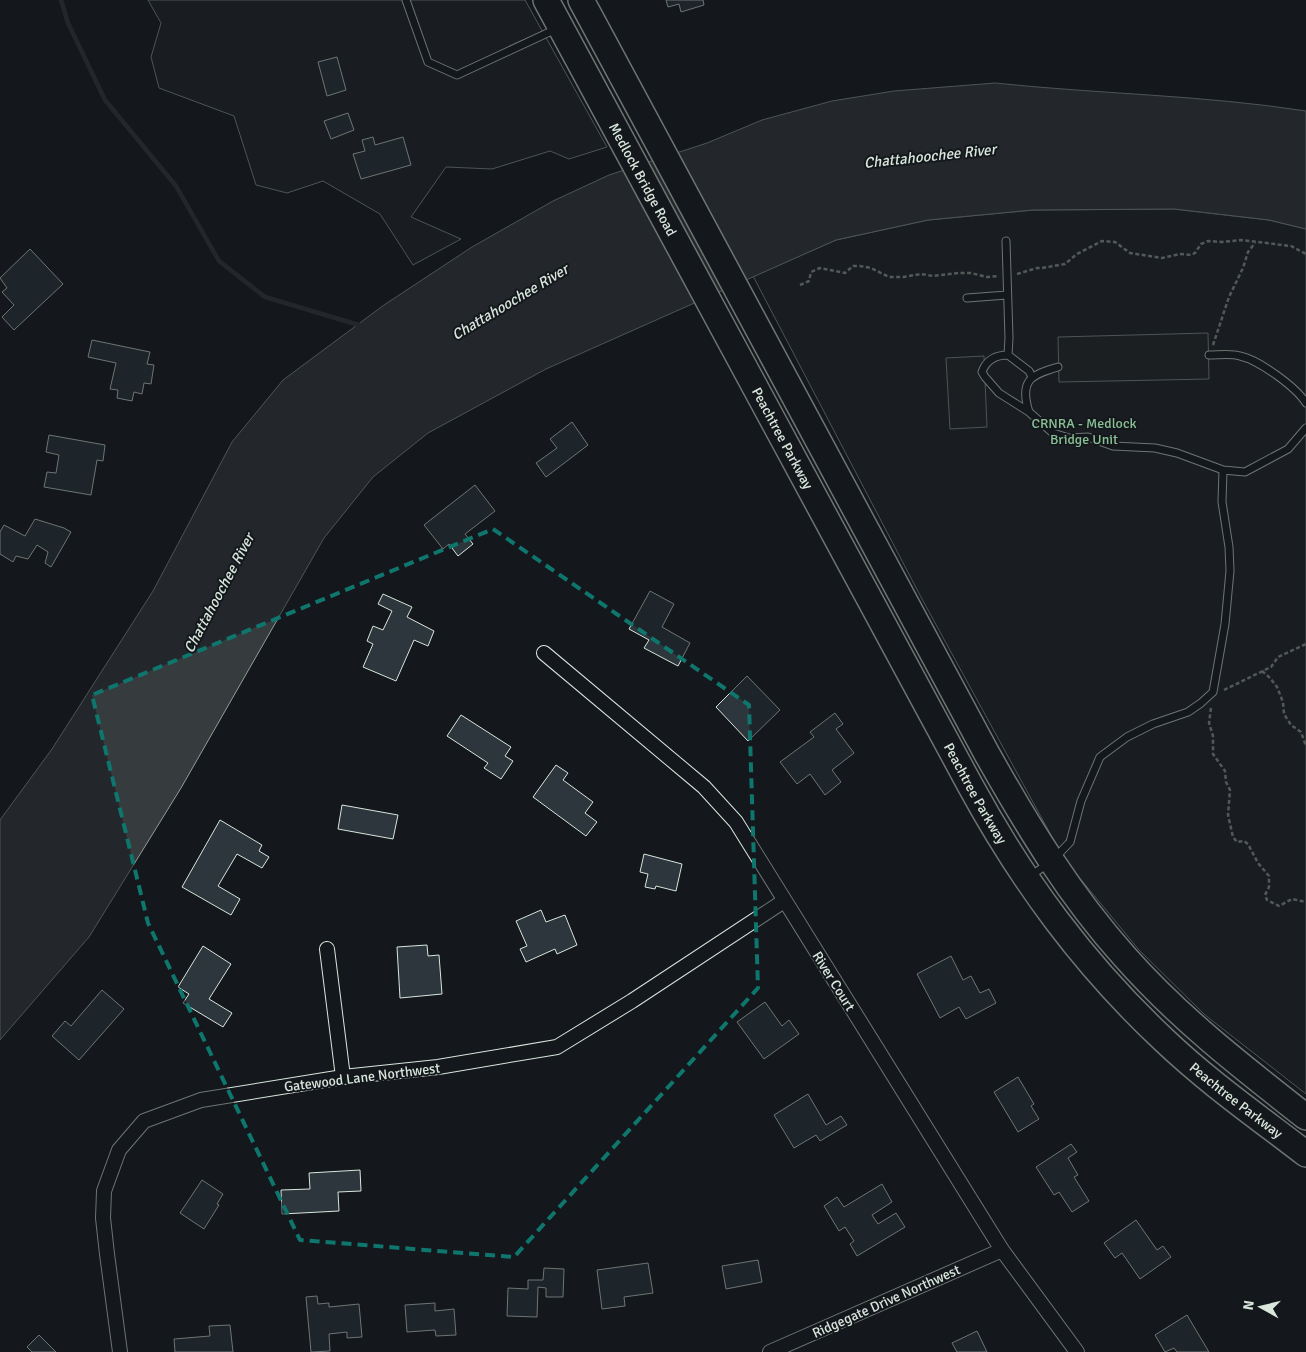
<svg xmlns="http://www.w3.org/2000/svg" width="1306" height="1352" font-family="Signika,sans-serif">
	<rect width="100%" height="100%" fill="#14181c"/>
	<path fill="#202428" stroke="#939e99" d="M148,0H525L607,147L569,159L550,151L492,169L446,167L411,217L461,239L413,265L380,214L323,181L287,193L256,185L234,116L159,88L151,57L161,23Z
		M1174,209L1269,220L1306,229V1094L1205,1015L1139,950L1064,859L922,599L753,276L836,240L928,220L1033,210Z"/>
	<path fill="#24282b" stroke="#939e99" d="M1208,333L1209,379L1059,382L1058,337Z
		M984,356L987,427L950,429L946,358Z"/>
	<path fill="#363b3e" stroke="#939e99" d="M995,83C1099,94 1203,95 1306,111V229L1269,220L1174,209L1033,210L928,220L836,240L546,369L428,433L373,477L324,538L181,788L89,937L0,1040V820L52,749L153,591L232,442L283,380L384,305L472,247L553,201L609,175L707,143L762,120L832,101L894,91Z"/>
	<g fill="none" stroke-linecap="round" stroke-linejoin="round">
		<path stroke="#363b3e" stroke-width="4.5" d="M61,0L68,23L105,100L176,186L219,261L265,297L359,325L362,328"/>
	</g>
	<path fill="#2c363c" stroke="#d8e6dc" d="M666,0H703L704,5L681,12L679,4L668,7Z
		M337,57L346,90L327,96L318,62Z
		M348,113L354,130L331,139L324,121Z
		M373,137L375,145L403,137L411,165L361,179L353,154L365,151L362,140Z
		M30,249L63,284L14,330L2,317L14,305L2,292L7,288L0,278Z
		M92,340L150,352L147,364L154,365L151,384L144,383L142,394L134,392L132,401L117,398L118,390L110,389L116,363L88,357Z
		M572,422L588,445L546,477L536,463L557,448L550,439Z
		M49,435L105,445L103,461L97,460L91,495L44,487L47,472L56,473L59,455L46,452Z
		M475,485L495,511L465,534L473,544L458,556L449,544L443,549L424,525Z
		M35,519L64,528L71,532L51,567L45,563L48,552L37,545L28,559L16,556L13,562L0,554V532L4,525L25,536Z
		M650,591L674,604L662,627L690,643L678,666L644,648L649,640L629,629Z
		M383,594L412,607L407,617L434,631L428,646L414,640L396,681L363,667L373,644L367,641L373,626L383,630L392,611L378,604Z
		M747,676L780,710L748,741L716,707Z
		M835,713L843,724L836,729L854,753L832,770L841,782L825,795L810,774L797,784L780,762L814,737L810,732Z
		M461,715L511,747L505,756L513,761L501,779L484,768L488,763L447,736Z
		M556,765L568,773L563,780L593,802L585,813L597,822L586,836L533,797Z
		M342,805L398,815L393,839L338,829Z
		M220,820L262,845L259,851L269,857L262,868L237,854L218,886L240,899L231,915L182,887Z
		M644,854L682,864L676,891L656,886L655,889L645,887L648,874L640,872Z
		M541,910L546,922L565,915L577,945L557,954L555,949L526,962L520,949L527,946L516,921Z
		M427,945L428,956L439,955L442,994L400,998L397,947Z
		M203,946L231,964L209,999L232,1013L223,1027L183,1003L189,994L178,987Z
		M951,956L963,980L971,976L980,993L989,989L996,1003L966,1019L959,1007L940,1018L917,974Z
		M102,990L124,1009L79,1060L52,1036L65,1021L71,1026Z
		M765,1002L782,1026L789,1020L799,1034L764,1059L737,1022Z
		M1018,1077L1034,1104L1031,1106L1039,1119L1018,1132L994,1092Z
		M808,1094L826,1125L841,1116L847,1125L820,1141L816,1135L794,1148L774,1115Z
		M1071,1144L1077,1152L1068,1158L1078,1175L1074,1177L1089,1201L1072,1212L1059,1192L1054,1195L1036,1167Z
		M360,1170L361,1191L338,1192L339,1211L282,1214L281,1190L310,1189L309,1173Z
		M202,1180L223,1194L217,1204L219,1205L204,1229L180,1213Z
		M882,1184L892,1202L872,1215L878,1224L896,1213L905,1227L857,1256L850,1244L854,1241L845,1227L839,1231L824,1206L837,1197L844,1207Z
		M1136,1220L1157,1250L1163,1246L1171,1257L1140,1279L1122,1253L1115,1258L1104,1243Z
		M758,1260L762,1282L726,1289L722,1266Z
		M648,1263L653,1293L624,1297L625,1306L602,1309L597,1270Z
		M544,1268L564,1269L563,1297H546V1288L538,1287L537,1317L507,1316L508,1288L528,1289V1280H543Z
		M317,1296L318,1304L329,1303V1307L359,1304L362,1337L347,1338V1332L329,1334L330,1351L311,1352L306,1297Z
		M435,1303V1311L454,1309L456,1335L436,1336L435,1330L407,1332L405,1305Z
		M1187,1315L1209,1352H1177L1174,1348L1165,1352L1155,1335Z
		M230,1325L233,1352H175L174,1339L210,1336L209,1326Z
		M977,1331L987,1352H957L952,1343Z
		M39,1335L56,1352H32L27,1347Z"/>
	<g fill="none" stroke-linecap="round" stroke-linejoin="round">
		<g stroke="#d8e6dc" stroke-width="9">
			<path id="lane" d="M406,0L428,62L457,75L556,29
				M1006,241L1009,338L1008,355
				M967,298L1007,295
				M1209,355C1219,355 1231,353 1240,356C1259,360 1296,387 1306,403
				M1032,377L1029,371L1008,355C996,355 986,360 982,372L985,377L999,393L1029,412L1053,433L1069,438L1088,437L1113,446L1155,448L1177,453L1223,470L1245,472L1288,449L1306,428
				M1029,412C1019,380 1031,375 1058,367
				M1029,877L1052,861L1070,842L1081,801L1100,757L1127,737L1153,724L1188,712L1201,703L1213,692L1225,624L1230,571L1229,547L1222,502L1223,470"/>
		</g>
		<g stroke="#d8e6dc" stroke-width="16">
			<path id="street" d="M544,653L704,787L736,822L1002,1250L1077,1352
				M327,949L343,1077
				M120,1352L107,1254L103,1218L104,1191L119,1150L144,1121L201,1100L343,1077L438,1067L557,1047L632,1001L784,901
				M770,1352L1002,1250"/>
		</g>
		<g stroke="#d8e6dc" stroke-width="28">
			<g id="highway">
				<path id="s1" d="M546,0L970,785C1023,882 1084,965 1164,1040C1208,1082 1258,1117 1306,1154"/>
				<path d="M581,0L987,754C1027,825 1070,896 1125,957C1179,1018 1242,1067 1306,1117"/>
			</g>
		</g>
		<path stroke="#9da8a2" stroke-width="2.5" stroke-dasharray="4 2.5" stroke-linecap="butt" d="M1017,274L1037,268H1042L1065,264L1077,254L1102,241L1115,242L1130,253L1162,258L1180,254L1191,255L1195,253L1201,244L1208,241L1222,242L1241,240L1291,246L1306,254
			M800,285L809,281L811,272L820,268L845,273L853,266H860L871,268L889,277H903L921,274L933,276L959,273H971L987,277L998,276
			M1213,345L1229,297L1243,268L1248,252L1255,243
			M1262,671L1270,678L1277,687L1283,702L1284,714L1291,725L1301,732L1306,746
			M1224,690L1271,667L1278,657L1306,644
			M1211,708L1209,723L1213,736V754L1225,771L1226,782L1230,790L1228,815L1233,837L1237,842L1244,841L1248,844L1258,863L1269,876V887L1265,895L1267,900L1279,906L1292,899L1306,902"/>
		<use href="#lane" stroke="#14181c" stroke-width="7"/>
		<use href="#street" stroke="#14181c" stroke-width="14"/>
		<use href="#highway" stroke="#14181c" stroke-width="25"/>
	</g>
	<path d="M0 0H1306V1352H0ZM493,529L749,705L758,988L514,1257L300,1240L148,923L92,695Z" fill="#14181c" fill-opacity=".55" fill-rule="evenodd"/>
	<path fill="none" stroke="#0f766e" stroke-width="4" stroke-dasharray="10 6" stroke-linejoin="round" d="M493,529L749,705L758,988L514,1257L300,1240L148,923L92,695Z"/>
	<g text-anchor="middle" stroke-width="4" stroke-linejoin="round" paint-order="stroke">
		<g font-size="14" fill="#d8e6dc" stroke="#14181c">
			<text dy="5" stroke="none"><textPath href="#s1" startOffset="204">Medlock Bridge Road</textPath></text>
			<text dy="5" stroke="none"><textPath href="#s1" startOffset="498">Peachtree Parkway</textPath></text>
			<text dy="5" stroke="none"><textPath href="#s1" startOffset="902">Peachtree Parkway</textPath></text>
			<text transform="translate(834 981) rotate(58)" y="5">River Court</text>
			<text transform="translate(362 1077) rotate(-7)" y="5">Gatewood Lane Northwest</text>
			<text dy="5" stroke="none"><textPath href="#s1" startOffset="1308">Peachtree Parkway</textPath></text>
			<text transform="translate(886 1301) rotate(-24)" y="5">Ridgegate Drive Northwest</text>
		</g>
		<g font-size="14" fill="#8ac095" stroke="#14181c">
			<text x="1084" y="428">CRNRA - Medlock<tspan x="1084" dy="16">Bridge Unit</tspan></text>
		</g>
		<g font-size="15" font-style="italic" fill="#d8e6dc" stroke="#14181c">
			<text transform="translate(930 156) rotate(-6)" y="5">Chattahoochee River</text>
			<text transform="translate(510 302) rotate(-31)" y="5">Chattahoochee River</text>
			<text transform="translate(219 593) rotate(-62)" y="5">Chattahoochee River</text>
		</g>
	</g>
	<g transform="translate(1261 1307) rotate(278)" stroke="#14181c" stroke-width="4" paint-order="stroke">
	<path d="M0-4L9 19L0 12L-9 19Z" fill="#d8e6dc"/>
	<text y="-8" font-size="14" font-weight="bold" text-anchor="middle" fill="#d8e6dc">N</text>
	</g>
</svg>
